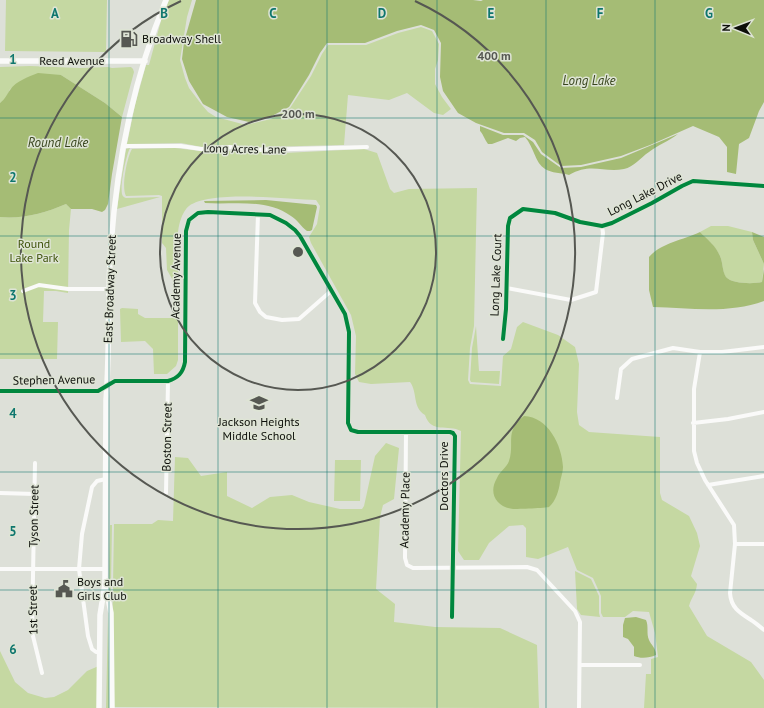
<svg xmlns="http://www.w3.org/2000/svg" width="764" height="708" font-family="'PT Sans',sans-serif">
	<rect width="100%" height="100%" fill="#dde0d8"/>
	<path fill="#c5d8a2" d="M6,0H107L106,52L5,51Z
		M169,0H192L187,17L180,60L185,78L189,88L202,105L208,112L216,117L246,125L250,124L271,119L290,108L311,76L322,54L328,45H366L398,33L421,27L432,31L439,44L438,60L435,69V84L442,97L451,109L443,115L434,113L407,93L389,100L348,95L344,145L258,147L229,145L202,147L181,143L127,144L135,105L146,65H149L162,17Z
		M30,66L80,68L108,67L112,68L131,67L133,69L134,72L122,117L105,103L61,75L10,89L6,99L0,103V67Z
		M130,148C126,156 120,185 122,194C123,197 124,197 126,198L160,197L117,209L126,149Z
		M175,148L209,152L234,151L284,153L364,149L377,153L390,189L394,193L409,189L477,188L474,326L470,348L468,380L470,384L501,386L503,356L511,349L517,327L523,322L558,335L575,347L579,364L577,412L579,425L589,432L660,437V493L662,500L689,516L697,533L700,546L691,576L697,584C696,594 692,596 689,606L707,636L751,662L764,680V708H644L646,674H651V659L658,657L655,633L649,612L633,611L625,617H603L601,613V596L593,578L577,570L568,547L538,559L526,557V528L523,525L509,526L489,543L479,560H464L458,551L461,431C448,424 431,434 425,415C412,407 418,393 410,382L371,384L359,382L355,374L356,336L351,315L311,243L309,237L317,224L320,206L316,200C288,199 211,190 189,206C186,208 182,215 181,219C174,236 180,267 178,286L175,284L167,270L166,248L162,243V196L159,195L126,196C121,188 127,157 132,149Z
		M66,204L71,209L69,230L68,293L56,291H44L43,322H58L57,359H0V217C23,219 45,213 66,204Z
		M711,226H728L752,232L753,240L764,264L762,282C754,284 732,284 726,277C722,272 723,262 720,256C716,247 707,239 700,232Z
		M122,308L138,309V314L145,318H178V360L176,366L167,374H154L153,349L145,341L121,342L120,309Z
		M476,326L479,371H500L499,384L471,382L470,380L472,348Z
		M386,443L399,448L394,499L383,505L380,517L376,589L395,604L394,622L435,627L500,628L537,645L539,708L111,707L114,524H152L158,520L173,521L175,457L188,458L201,476L227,472V496L252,508L270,497L292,495L309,502L340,509H362L364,506L375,456Z
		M335,460H361L360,501H334Z
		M110,525H112L109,708H106Z
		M575,571L591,579L599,596V613L600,617L581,615L577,609Z
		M0,651L15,682L28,693L45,698L54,697L68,690L87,671L101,665L100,708H0Z"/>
	<path fill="#a5bc75" d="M196,0H473L481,1L483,0H764V102L759,111L749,138L739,144L736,174L727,172V147L719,137L693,126L650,145L621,156L581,165L561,166L542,152L535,140L524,133H504L476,123L458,113L443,91L440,77L441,43L434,30L421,25L397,31L365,43H327L320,53L309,75L289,107L270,117L249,122L227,117L203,104L189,81L182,59L184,42Z
		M38,73L61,75L105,103L122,117L112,174L108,204L105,210L102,212L92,209H71L66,204C45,213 23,219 0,217V103C5,99 6,96 10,90C16,81 28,77 38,73Z
		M480,126L503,135H523L533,142L541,154L561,168L581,167L621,158L678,134C669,141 658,145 649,152C640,158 634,167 624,169C603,173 591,162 569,175C562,173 551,173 545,169C535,163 534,147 525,137L520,138L516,141L508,138L492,144H488C485,140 482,132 480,131Z
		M266,200L316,205L317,207L312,230L310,231H307C301,227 298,220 291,216C266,198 235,205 205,203L204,201Z
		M700,232C707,239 716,246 720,256C723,262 722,271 726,277C732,284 754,284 762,282L764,269V301C729,314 690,308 653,307L649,290V257C661,243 683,240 700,232Z
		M752,232L764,237V264L753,240Z
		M524,416C548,417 562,445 563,467C563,472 561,477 560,482C559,490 556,501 549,507C547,508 517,509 513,509C496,507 488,493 497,478C500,471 507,467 509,461C515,443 504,431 524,416Z
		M636,617L646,620C649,627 646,633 649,640C651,645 656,648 656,655C649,658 641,659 634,656V647L628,639L623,637V625L625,618Z"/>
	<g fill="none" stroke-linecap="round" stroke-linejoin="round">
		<path stroke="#fafaf9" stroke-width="4" d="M124,146H181L201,149L229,147L258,150L367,147
			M258,214L255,303L260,312L266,317L282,320L299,319L331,291
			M507,288L571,300L596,292L603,233L602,226
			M23,291L39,285L68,289H109
			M503,339L506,309L508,226L510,218L523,209L555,213L580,222L602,226L612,223L652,203L682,186L693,181L764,186
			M700,352L694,389V451L697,463L705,480L734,525L735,544L730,593C731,608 740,613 751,620C756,623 760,627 764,630
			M0,391H98L115,381H168C178,378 183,373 185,362L186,231L189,220L198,213L208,212L270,215L286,223L295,230L300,236L345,314L349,332L348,423L351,430L358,432H450L453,433L455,436L452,617
			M617,398L621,369L632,359L673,348L700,352H722L764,347
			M693,423L728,419L764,412
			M406,431L405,558L407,565L413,568L527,567L537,570L575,611L580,622L579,708
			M35,463L32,632L42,673
			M708,485L764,476
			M0,493L35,494
			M166,493L168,381
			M735,544H764
			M0,569H105
			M100,652H96L92,649L88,636L79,569L82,534L92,487L97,481L106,479
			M580,665H640"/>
		<path stroke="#fafaf9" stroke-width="5.5" d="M0,61H145
			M106,588L111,613L112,708
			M99,708L100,615L105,584L106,400C110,349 107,297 111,245C117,162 134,77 166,0"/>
		<g stroke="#dee4d5" stroke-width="6">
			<path id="cycleway" d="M503,339L506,309L508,226L510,218L523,209L555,213L580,222L602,226L612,223L652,203L682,186L693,181L764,186
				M0,391H98L115,381H168C178,378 183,373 185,362L186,231L189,220L198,213L208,212L270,215L286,223L295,230L300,236L345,314L349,332L348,423L351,430L358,432H450L453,433L455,436L452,617"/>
		</g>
		<use href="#cycleway" stroke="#00873e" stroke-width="4"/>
	</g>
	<path fill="none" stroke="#0f766e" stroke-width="1" stroke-opacity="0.55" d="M109,0V708M218,0V708M327,0V708M437,0V708M546,0V708M655,0V708M0,118H764M0,236H764M0,354H764M0,472H764M0,590H764"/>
	<g fill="none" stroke="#565852" stroke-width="2">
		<circle cx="298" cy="252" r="138"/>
		<path d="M415 1A277 277 0 1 1 181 1"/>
	</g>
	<defs>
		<g id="fuel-bare" transform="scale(1.38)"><path d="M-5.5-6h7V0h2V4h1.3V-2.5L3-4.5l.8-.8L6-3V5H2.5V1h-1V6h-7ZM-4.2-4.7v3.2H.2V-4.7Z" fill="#565852" stroke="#dee4d5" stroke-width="2.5" paint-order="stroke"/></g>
		<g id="school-bare" transform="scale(1.38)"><path d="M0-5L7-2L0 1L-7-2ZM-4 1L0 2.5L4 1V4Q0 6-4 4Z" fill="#565852" stroke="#dee4d5" stroke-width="2.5" paint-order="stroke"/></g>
		<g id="civic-bare" transform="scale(1.38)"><path d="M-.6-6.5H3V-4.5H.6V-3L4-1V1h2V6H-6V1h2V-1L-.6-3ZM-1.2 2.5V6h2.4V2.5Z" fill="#565852" stroke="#dee4d5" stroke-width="2.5" paint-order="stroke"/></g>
	</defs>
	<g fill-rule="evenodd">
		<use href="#fuel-bare" x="129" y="39"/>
		<use href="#school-bare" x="259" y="403"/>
		<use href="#civic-bare" x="64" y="589"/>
	</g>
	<g text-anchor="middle" stroke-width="3" stroke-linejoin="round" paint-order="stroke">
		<g font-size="12" fill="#0d0f0a" stroke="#dee4d5" text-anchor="start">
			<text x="142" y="43">Broadway Shell</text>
			<text x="259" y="426" text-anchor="middle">Jackson Heights<tspan x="259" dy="14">Middle School</tspan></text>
			<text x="77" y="586">Boys and<tspan x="77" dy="14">Girls Club</tspan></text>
		</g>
		<g font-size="12" fill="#0d0f0a" stroke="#dee4d5">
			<text x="72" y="65">Reed Avenue</text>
			<text transform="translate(245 149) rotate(1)" y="4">Long Acres Lane</text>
			<text transform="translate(645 194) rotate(-27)" y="4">Long Lake Drive</text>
			<text transform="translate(496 275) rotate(-88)" y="4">Long Lake Court</text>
			<text transform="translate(176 276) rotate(-89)" y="4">Academy Avenue</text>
			<text transform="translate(110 289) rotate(-88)" y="4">East Broadway Street</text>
			<text transform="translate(54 380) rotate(-1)" y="4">Stephen Avenue</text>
			<text transform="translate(167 437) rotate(-89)" y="4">Boston Street</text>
			<text transform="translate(444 476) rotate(-90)" y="4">Doctors Drive</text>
			<text transform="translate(405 510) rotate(-89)" y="4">Academy Place</text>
			<text transform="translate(34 516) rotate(-89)" y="4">Tyson Street</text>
			<text transform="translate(33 610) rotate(-91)" y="4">1st Street</text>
		</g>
		<g font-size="12" fill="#3e5209" stroke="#dee4d5">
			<text x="34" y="248">Round<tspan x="34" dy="14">Lake Park</tspan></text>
		</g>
		<g font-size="13" font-style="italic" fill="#39461e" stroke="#dee4d5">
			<text x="589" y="85">Long Lake</text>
			<text x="58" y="147">Round Lake</text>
		</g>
	</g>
	<g font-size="13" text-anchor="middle" font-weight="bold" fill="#0f766e" stroke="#dee4d5" stroke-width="3" stroke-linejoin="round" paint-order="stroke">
		<text x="55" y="18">A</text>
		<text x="164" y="18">B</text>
		<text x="273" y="18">C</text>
		<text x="382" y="18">D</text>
		<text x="491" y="18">E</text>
		<text x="600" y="18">F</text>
		<text x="709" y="18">G</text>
		<text x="13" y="64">1</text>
		<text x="13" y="182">2</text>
		<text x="13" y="300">3</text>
		<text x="13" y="418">4</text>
		<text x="13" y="536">5</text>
		<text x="13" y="654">6</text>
	</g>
	<circle cx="298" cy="252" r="6" fill="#565852" stroke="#dee4d5" stroke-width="2"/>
	<g font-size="12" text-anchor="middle" font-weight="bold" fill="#565852" stroke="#dee4d5" stroke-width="3" stroke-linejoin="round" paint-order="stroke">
		<text x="494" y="60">400 m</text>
		<text x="298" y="118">200 m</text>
	</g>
	<g transform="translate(736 28) rotate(271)" stroke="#dee4d5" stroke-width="3" paint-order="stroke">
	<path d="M0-3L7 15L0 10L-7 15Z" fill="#0d0f0a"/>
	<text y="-6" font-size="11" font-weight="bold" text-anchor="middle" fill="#0d0f0a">N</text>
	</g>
</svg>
